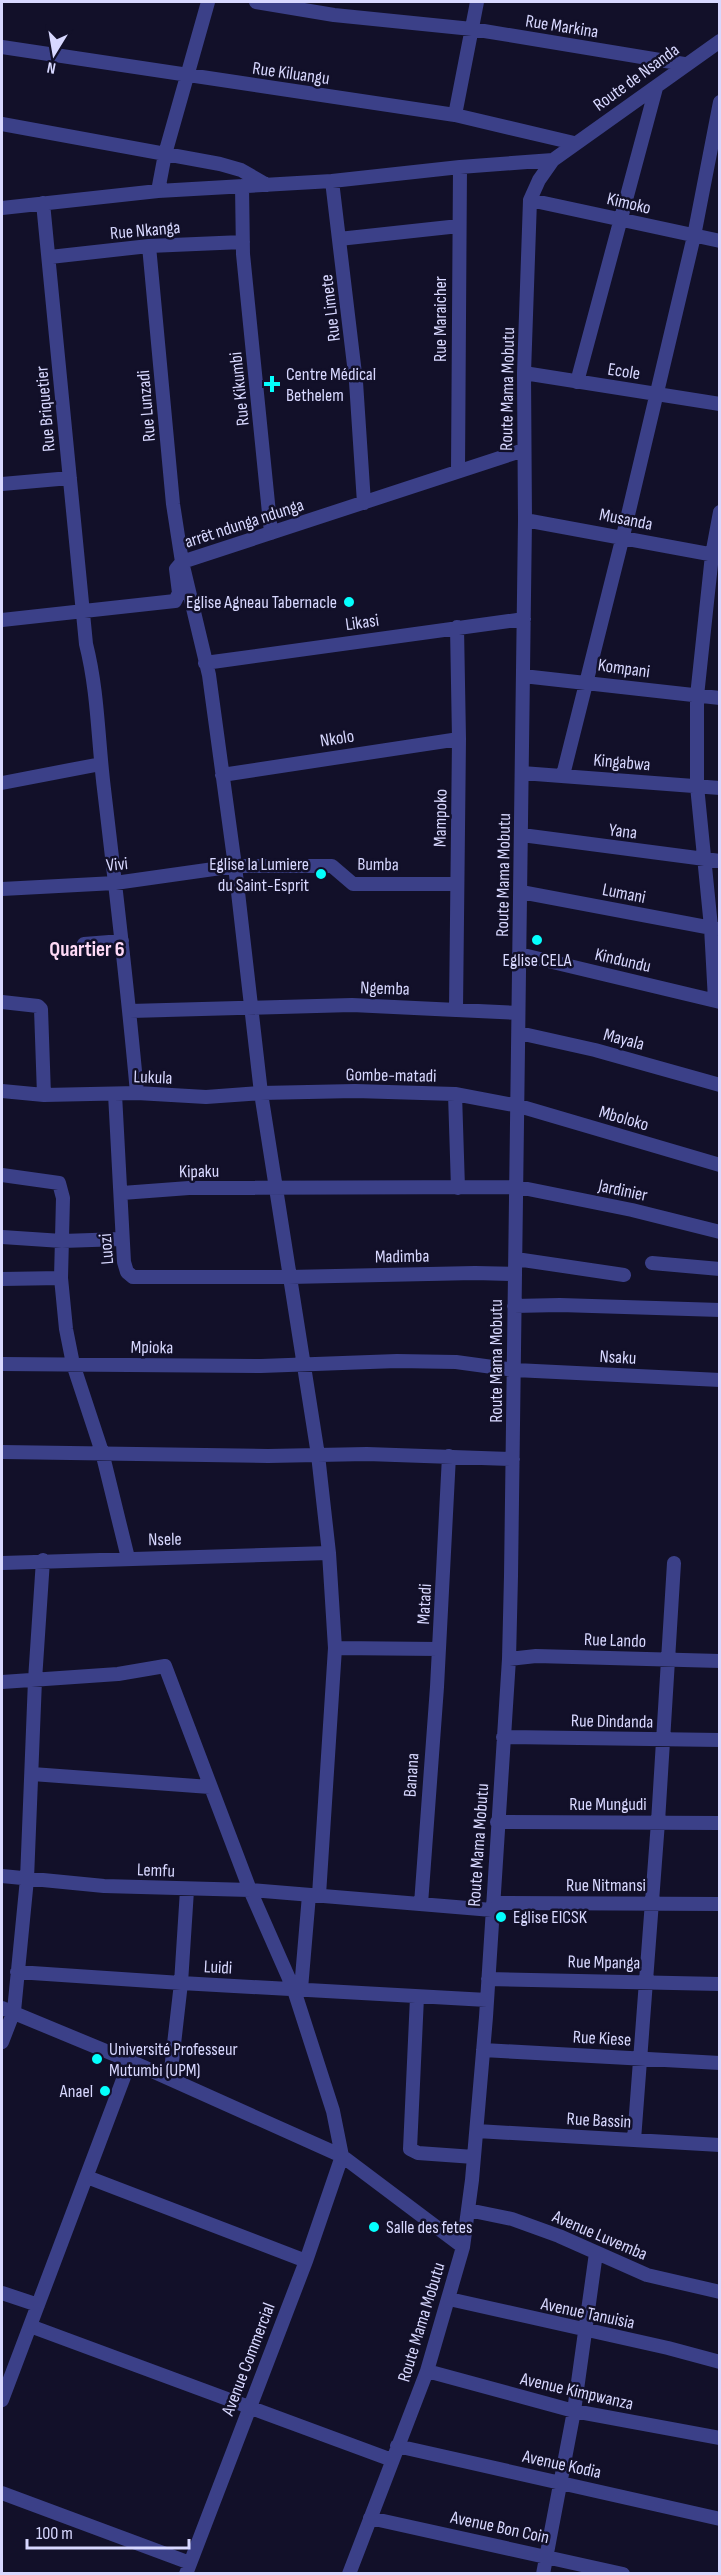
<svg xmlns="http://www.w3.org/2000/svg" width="721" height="2575" font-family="'Sofia Sans Condensed',sans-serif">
	<rect width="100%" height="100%" fill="#121029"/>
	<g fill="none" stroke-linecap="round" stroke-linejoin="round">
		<path stroke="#3b4088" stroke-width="14" d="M256,2L334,15L472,29L684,64
			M2,47L455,115L574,143
			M455,115L477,2
			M2,124L220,164L241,170L267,185
			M332,181L356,382L364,503
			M242,186L243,254L271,533
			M158,191L165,154L208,2
			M530,200L720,241
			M43,203L86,644C98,691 98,741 104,789C116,890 128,991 137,1093
			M2,208L158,191L332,181L460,167L553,160
			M339,239L459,226
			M149,246L173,504L182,562L209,675L235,866L261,1093L318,1455L329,1553L335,1648L319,1895
			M50,257L149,246L243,242
			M524,373L720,404
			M577,382L656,88
			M458,471L460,167
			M2,484L70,478
			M525,520L720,556
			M2,620L175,601L179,593L176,569L182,562L524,450
			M205,663L524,619
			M523,676L720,698
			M522,773L720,788
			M222,775L459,739
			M563,775L623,536L694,236L720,102
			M2,783L101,764
			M522,835L720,861
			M2,889L115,883L235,866H332L353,884H457
			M521,892L717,929
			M84,944L122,941
			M519,954L720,1002
			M715,1000L711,927L697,786V696L712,555L720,512
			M2,1002L38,1006L41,1009L44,1095
			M456,1009L459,739L457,627
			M130,1011L352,1005L518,1013
			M519,1033L595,1050L720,1085
			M2,1091L44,1095L137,1093L206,1097L261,1093L355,1091L455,1094L519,1106L720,1165
			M115,1094L124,1262L127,1272L133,1277H289L475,1273L515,1274
			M455,1094L458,1188
			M2,1175L59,1183L63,1198L61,1278L2,1279
			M122,1193L189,1188L518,1187L632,1210L720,1232
			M2,1237L62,1241L122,1239
			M516,1259L624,1275
			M652,1263L720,1269
			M61,1278L66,1329L73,1364L102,1452L128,1558
			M514,1306L560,1305L720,1310
			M2,1364L261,1366L397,1361L456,1362L515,1370L720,1380
			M2,1452L268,1456L367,1454L513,1459
			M2,1563L329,1553
			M335,1648L439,1649
			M509,1659L536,1656L720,1661
			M2,1682L118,1674L165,1666L250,1890L294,1990L333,2111L342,2156L306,2261L186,2574
			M503,1737L720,1740
			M32,1774L210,1787
			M497,1822L720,1823
			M2,1876L104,1886L250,1890L492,1910
			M493,1903L720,1904
			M421,1904L437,1687L449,1456
			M17,1972L181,1983L487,2000
			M488,1979L720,1984
			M301,1989L309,1895
			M417,1997L410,2149L418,2153L474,2157
			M2,2008L130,2061L342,2156L463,2247
			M2,2042L14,2011L27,1879L35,1680L43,1560
			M483,2050L720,2063
			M170,2079L181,1983L187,1890
			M477,2131L720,2145
			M634,2140L658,1822L674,1563
			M87,2177L306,2261
			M468,2210L512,2219L559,2236L647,2275L720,2292
			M2,2293L38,2305
			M449,2299L668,2348L720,2362
			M30,2326L392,2460
			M427,2371L574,2411L720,2438
			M2,2400L130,2061
			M397,2446L720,2519
			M2,2493L190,2563
			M370,2518L623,2574
			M349,2574L427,2371L463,2247L472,2180L486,2017L509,1659L511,1576L525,520L524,373L530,200L539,180L553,160L720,41
			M543,2574L574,2411L596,2253"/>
	</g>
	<g fill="#04fffd" stroke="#121029" stroke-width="2">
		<path d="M269 375h6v6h6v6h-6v6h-6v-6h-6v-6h6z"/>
		<circle cx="349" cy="602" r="6"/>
		<circle cx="321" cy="874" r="6"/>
		<circle cx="537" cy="940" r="6"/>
		<circle cx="501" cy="1917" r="6"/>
		<circle cx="97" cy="2059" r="6"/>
		<circle cx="105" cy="2091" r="6"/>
		<circle cx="374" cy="2227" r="6"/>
	</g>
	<g text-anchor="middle" stroke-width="5" stroke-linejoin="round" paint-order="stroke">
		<g font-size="18" fill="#d8d8ff" stroke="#121029">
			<text transform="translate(562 26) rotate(9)" y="6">Rue Markina</text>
			<text transform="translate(291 73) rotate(8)" y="6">Rue Kiluangu</text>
			<text transform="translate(636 77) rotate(-36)" y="6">Route de Nsanda</text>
			<text transform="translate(629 203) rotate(13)" y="6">Kimoko</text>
			<text transform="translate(145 230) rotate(-5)" y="6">Rue Nkanga</text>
			<text transform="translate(330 308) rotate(-97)" y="6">Rue Limete</text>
			<text transform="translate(440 319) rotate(-90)" y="6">Rue Maraicher</text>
			<text transform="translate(624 371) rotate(9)" y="6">Ecole</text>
			<text transform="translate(239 389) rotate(-96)" y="6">Rue Kikumbi</text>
			<text transform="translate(507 389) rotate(-89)" y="6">Route Mama Mobutu</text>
			<text transform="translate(146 406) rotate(-95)" y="6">Rue Lunzadi</text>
			<text transform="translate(45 409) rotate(-95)" y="6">Rue Briquetier</text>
			<text transform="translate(626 519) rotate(11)" y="6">Musanda</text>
			<text transform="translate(244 523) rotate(-18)" y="6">arrêt ndunga ndunga</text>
			<text transform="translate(362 622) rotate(-8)" y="6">Likasi</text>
			<text transform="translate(624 668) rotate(8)" y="6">Kompani</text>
			<text transform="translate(337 738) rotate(-9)" y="6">Nkolo</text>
			<text transform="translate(622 762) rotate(5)" y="6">Kingabwa</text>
			<text transform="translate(440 818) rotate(-89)" y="6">Mampoko</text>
			<text transform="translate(623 831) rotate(7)" y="6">Yana</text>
			<text transform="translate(117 864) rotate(-6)" y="6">Vivi</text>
			<text transform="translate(378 864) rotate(1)" y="6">Bumba</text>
			<text transform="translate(503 875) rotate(-89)" y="6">Route Mama Mobutu</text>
			<text transform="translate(624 893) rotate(11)" y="6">Lumani</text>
			<text transform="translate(623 960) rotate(13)" y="6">Kindundu</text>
			<text transform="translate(385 988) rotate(2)" y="6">Ngemba</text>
			<text transform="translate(624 1039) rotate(15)" y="6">Mayala</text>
			<text transform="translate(391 1075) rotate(1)" y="6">Gombe-matadi</text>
			<text transform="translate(153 1077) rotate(2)" y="6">Lukula</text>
			<text transform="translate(624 1118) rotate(16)" y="6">Mboloko</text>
			<text transform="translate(199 1171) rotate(-1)" y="6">Kipaku</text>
			<text transform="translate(623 1190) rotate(12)" y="6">Jardinier</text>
			<text transform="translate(106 1249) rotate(-95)" y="6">Luozi</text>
			<text transform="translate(402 1256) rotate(-1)" y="6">Madimba</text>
			<text transform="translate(152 1347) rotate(1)" y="6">Mpioka</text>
			<text transform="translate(618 1357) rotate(3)" y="6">Nsaku</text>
			<text transform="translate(496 1361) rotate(-90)" y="6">Route Mama Mobutu</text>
			<text transform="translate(165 1539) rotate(-1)" y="6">Nsele</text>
			<text transform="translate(424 1604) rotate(-87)" y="6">Matadi</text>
			<text transform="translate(615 1640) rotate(2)" y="6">Rue Lando</text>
			<text transform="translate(612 1721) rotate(1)" y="6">Rue Dindanda</text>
			<text transform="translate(411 1775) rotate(-86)" y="6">Banana</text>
			<text x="608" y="1810">Rue Mungudi</text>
			<text transform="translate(478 1845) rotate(-86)" y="6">Route Mama Mobutu</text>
			<text transform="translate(156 1870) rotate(2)" y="6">Lemfu</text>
			<text x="606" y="1891">Rue Nitmansi</text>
			<text transform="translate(604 1962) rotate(1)" y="6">Rue Mpanga</text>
			<text transform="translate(218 1967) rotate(3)" y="6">Luidi</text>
			<text transform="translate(602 2038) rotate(3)" y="6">Rue Kiese</text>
			<text transform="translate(599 2120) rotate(3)" y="6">Rue Bassin</text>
			<text transform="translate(600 2235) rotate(23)" y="6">Avenue Luvemba</text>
			<text transform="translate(588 2313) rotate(12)" y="6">Avenue Tanuisia</text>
			<text transform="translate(421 2322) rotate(-73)" y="6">Route Mama Mobutu</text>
			<text transform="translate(248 2359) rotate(-69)" y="6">Avenue Commercial</text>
			<text transform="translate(577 2391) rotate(13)" y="6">Avenue Kimpwanza</text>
			<text transform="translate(562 2464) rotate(12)" y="6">Avenue Kodia</text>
			<text transform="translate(500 2527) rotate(12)" y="6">Avenue Bon Coin</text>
		</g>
		<g font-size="18" fill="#d8d8ff" stroke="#121029" text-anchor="start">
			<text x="286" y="380">Centre Médical<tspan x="286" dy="21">Bethelem</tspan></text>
			<text x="337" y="608" text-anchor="end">Eglise Agneau Tabernacle</text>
			<text x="309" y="870" text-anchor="end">Eglise la Lumiere<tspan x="309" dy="21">du Saint-Esprit</tspan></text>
			<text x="537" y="966" text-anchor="middle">Eglise CELA</text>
			<text x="513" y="1923">Eglise EICSK</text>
			<text x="109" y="2055">Université Professeur<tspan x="109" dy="21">Mutumbi (UPM)</tspan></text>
			<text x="93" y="2097" text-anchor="end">Anael</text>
			<text x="386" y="2233">Salle des fetes</text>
		</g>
		<g font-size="21" font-weight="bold" fill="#ffdaf6" stroke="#121029">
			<text x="87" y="956">Quartier 6</text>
		</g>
	</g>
	<rect width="721" height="2575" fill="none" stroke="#d8d8ff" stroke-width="6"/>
	<g transform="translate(54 54) rotate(191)" stroke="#121029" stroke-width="4.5" paint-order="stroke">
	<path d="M0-4.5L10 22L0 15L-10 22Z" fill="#d8d8ff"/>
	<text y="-9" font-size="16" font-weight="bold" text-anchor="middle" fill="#d8d8ff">N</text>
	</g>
	<path d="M27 2539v9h162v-9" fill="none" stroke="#d8d8ff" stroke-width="3"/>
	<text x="36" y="2539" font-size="18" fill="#d8d8ff" stroke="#121029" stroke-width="4.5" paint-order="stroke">100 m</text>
</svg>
